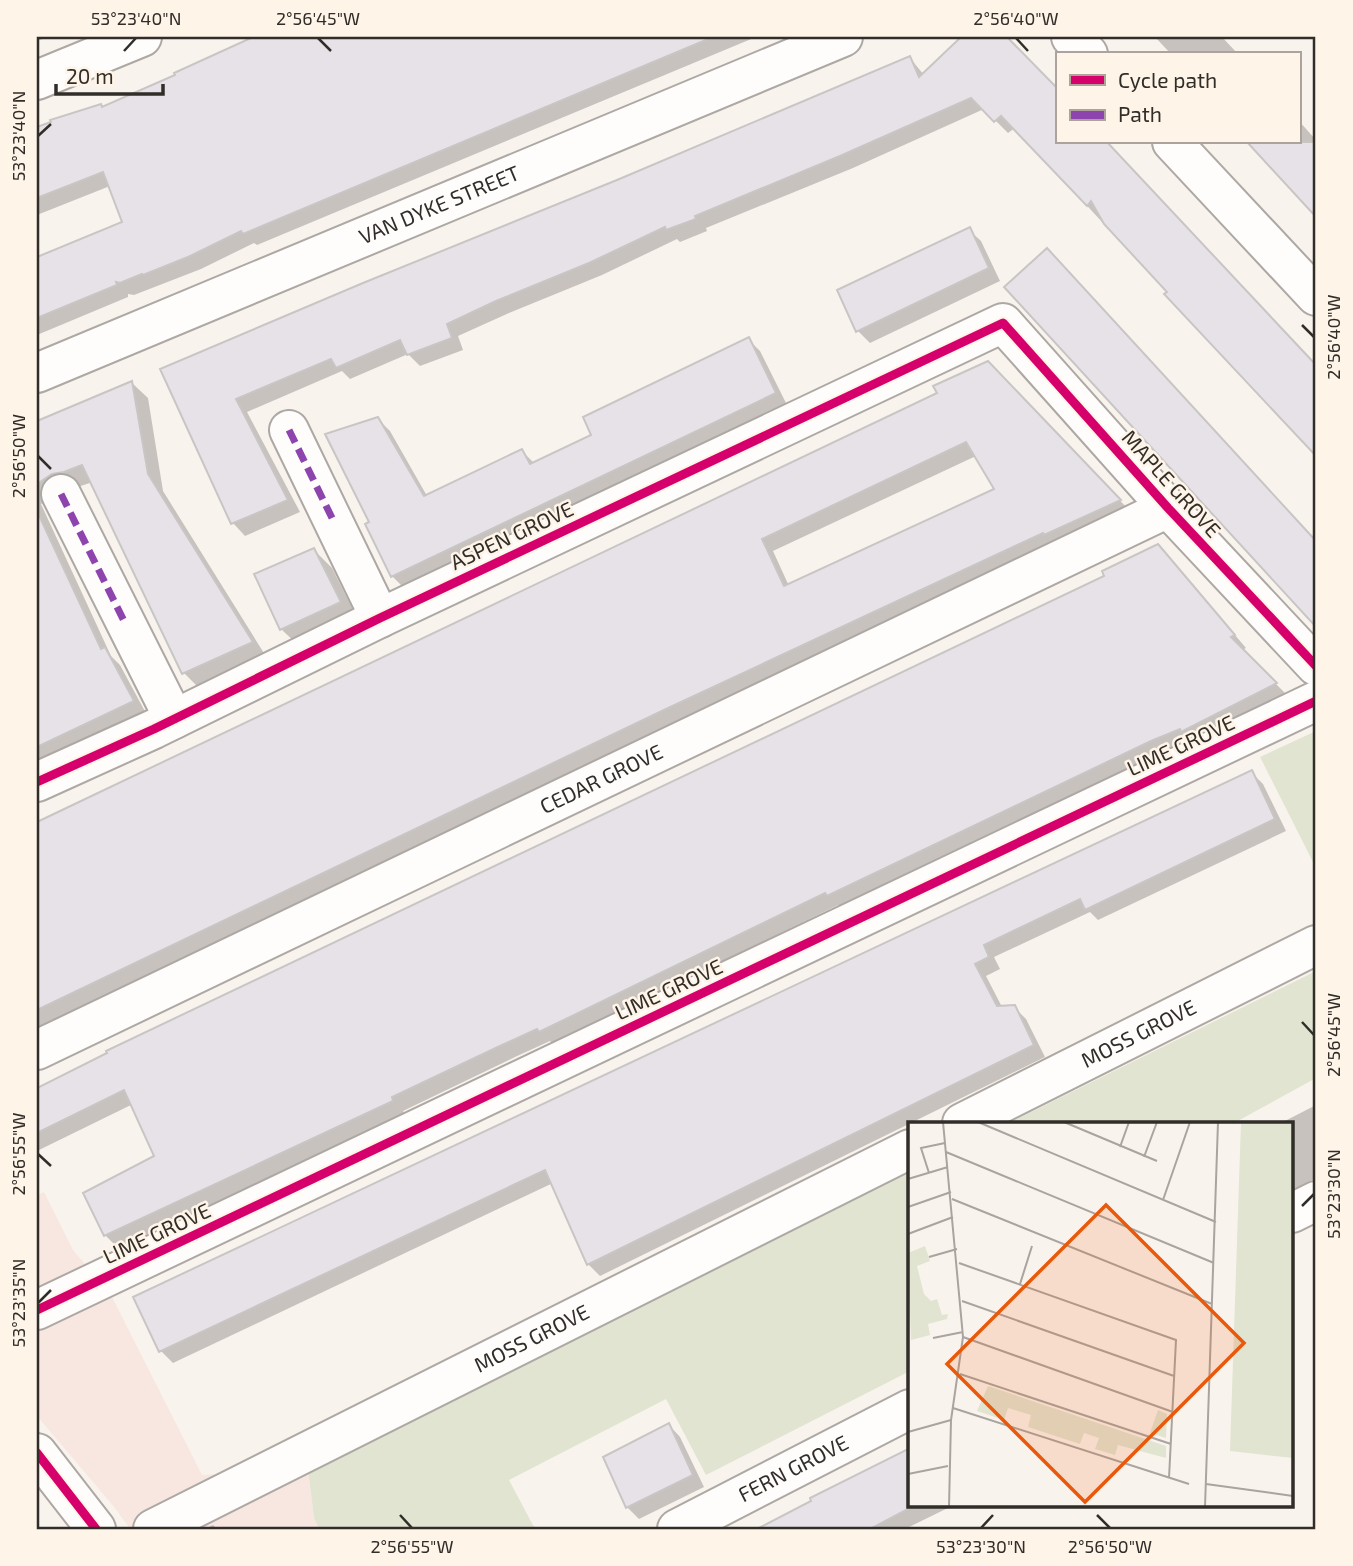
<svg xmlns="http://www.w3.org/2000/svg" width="1353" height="1566" font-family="'Exo 2',sans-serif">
	<rect width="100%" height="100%" fill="#f9f3ed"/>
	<path fill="#f8e7e1" d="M44,1192L73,1250L111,1295L202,1475L308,1469L314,1518L319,1529H130L115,1508L37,1416V1195Z"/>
	<path fill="#e1e4d0" d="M1316,731V868L1260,757Z
		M1316,971V1078L1234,1123H1009Z
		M910,1172V1371L706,1475L666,1399L509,1480L535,1529H319L314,1518L308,1469Z"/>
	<path fill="#0003" fill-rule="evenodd" d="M37,37H48L37,41Z
		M260,37H756L257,245L254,243L201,269L134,295L128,294V297L37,335V259L124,223L110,186L37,215V129L103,109L177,76L228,49Z
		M964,37H1005L1057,90V142H1106L1316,367V453L1015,128L1008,133L984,109L853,168L706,228L707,231L680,242L677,239L602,275L509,313L458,336L463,350L420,366L408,354L350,379L342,371L247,412L300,512L245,536L233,523L162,370L617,182L910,58L924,75Z
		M1155,37H1222L1238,54H1171Z
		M1299,121L1316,140V214L1250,142H1299Z
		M969,230L981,241L1000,281L870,343L858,331Z
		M748,339L760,351L787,405L404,588L392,576L378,419L390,431L427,496L522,451L535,464L594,435Z
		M1000,376L1132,513L1056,545L628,745L37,1028V824L939,393ZM976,456L996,490L789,586L773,551Z
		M132,383L148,398L163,491L267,658L200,689L184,673L93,482L68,490L60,496L41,504L111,656L120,665L148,717L37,770V681L56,672L37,634V423Z
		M314,550L332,568L358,620L299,646L281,629Z
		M1170,559L1246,648L1242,650L1288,696L841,908L838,905L553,1044L550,1041L515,1057L403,1111L405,1114L118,1248L105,1235L157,1157L133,1104L37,1151V1090Z
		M1251,772L1263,784L1286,831L1098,920L1090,912L994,957L1000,969L986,976L1002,1007H1014L1026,1019L1045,1057L600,1276L588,1264L553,1183L173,1363L161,1351Z
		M1316,1105V1178L1292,1191V1123H1281Z
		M669,1425L680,1437L704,1487L639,1519L627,1507Z
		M910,1450V1505H954L905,1529H760L813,1502L812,1499Z
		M213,1525L217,1529H205Z"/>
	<path fill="#e7e2e7" stroke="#c8c5c5" stroke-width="2" fill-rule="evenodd" d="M253,37H713L243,234L241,231L188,257L143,275L142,274L120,283L116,282L117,285L37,318V257L122,222L103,172L37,198V127L51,122L50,120L101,104L102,107L175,75L174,73Z
		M961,37H1007L1057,88V142H1107L1316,365V456L1164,294L1167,292L1104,224L1091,201L1087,206L1001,116L994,122L971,98L840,156L695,216L696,219L666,230L665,227L589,263L496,301L447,324L452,338L407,355L400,340L336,368L331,359L236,399L288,500L231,524L160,369L363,283L617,180L910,56L919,77Z
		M1247,142H1316V217Z
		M970,227L989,268L856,332L837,290Z
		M1047,248L1316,541V627L1004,287Z
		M749,337L776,393L391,577L365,524L369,522L325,434L378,417L424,496L522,449L530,464L591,435L583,417Z
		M988,361L1121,500L1044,535L1043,533L666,709L37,1010V822L937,393L933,386ZM966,442L994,489L784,586L762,539Z
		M132,381L148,474L253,642L182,674L82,465L64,472L52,474L37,484V421Z
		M37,511L101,649L105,647L134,701L37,747Z
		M1158,544L1235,635L1231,637L1277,683L1181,732L1180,729L1151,741L827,896L825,893L539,1032L537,1029L502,1045L392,1097L393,1101L104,1236L83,1193L154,1156L124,1090L37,1133V1088L107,1053L106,1051L1104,576L1102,571Z
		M314,548L341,602L280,630L254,574Z
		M1252,770L1275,819L1085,910L1080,899L984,945L989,957L975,964L997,1006L1015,1005L1034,1045L587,1265L545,1170L159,1352L133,1297Z
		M669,1423L693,1475L626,1508L603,1457Z
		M910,1448V1508L870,1529H757L811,1501L810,1498Z"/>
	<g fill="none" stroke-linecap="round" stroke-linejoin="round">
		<g stroke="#ada8a4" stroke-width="42">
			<g id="minor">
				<path d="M1071,37L1088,54"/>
				<path d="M37,80L142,37"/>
				<path d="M1172,142L1316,296"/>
				<path id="s1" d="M37,373L843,37"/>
				<path d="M289,430L380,618"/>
				<path d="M61,494L174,719"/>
				<path d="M37,782L154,729L380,618L1003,323L1168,508L1316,666"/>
				<path id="s2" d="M37,1050L1168,508"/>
				<path id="s3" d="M962,1123L1316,945"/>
				<path d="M1292,1213L1316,1201"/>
				<path d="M37,1310L1316,701"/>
				<path id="s4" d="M153,1529L910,1149"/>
				<path id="s5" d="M677,1529L910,1409"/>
			</g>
		</g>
		<g stroke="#ada8a4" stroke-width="42">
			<path id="major" d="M37,1453L96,1529"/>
		</g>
		<use href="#minor" stroke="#fefdfc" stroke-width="38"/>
		<use href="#major" stroke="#fefdfc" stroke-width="38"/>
		<path stroke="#8e44ad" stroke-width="7" stroke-dasharray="14 7" stroke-linecap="butt" d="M289,430L333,520
			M61,494L126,625"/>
		<g stroke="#fef4e8" stroke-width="13">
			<path id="cycleway" d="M37,782L154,729L380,618L1003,323L1168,508L1316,666
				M37,1310L1316,701
				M37,1453L96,1529"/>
		</g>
		<use href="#cycleway" stroke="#d6006c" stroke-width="9"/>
	</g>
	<path fill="none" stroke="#312d29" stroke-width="2.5" d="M318,38L331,51M1016,38L1028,51M124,51L136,38M38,136L51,124M1302,325L1314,337M38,456L51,469M1302,1022L1314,1035M38,1154L51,1166M1302,1206L1314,1194M38,1303L51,1290M400,1515L412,1528M1097,1515L1110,1528M981,1528L993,1515"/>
	<g text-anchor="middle" stroke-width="5" stroke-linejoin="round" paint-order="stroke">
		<g font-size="21" fill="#312d29" stroke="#fef4e8">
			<text dy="7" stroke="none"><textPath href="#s1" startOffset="436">VAN DYKE STREET</textPath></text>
			<text transform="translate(1171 484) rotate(48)" y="7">MAPLE GROVE</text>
			<text transform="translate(512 536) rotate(-25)" y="7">ASPEN GROVE</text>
			<text transform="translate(1181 746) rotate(-25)" y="7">LIME GROVE</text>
			<text dy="7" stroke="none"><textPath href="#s2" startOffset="626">CEDAR GROVE</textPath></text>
			<text transform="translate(669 990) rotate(-25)" y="7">LIME GROVE</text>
			<text dy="7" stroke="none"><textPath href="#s3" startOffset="198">MOSS GROVE</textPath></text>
			<text transform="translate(157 1234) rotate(-25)" y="7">LIME GROVE</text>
			<text dy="7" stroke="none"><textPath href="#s4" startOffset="424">MOSS GROVE</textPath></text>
			<text dy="7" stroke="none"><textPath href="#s5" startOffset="131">FERN GROVE</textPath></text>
		</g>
	</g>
	<g transform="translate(908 1122)">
		<rect width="385" height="385" fill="#f9f3ed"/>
		<path d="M333,0H385V336L322,329ZM17,124L22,139L9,144L16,172L23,179L29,177L34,193L40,192L39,197L20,202L22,213L3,218L0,131ZM80,264L258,324V336L210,323L207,333L187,327L191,316L176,311L172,322L120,305L123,293L100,286L96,298L69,289ZM250,288L259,292L258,316L242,311Z" fill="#e1e4d0"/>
		<path fill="none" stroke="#a9a49f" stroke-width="2" d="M35,0L55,215L43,298L41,385M70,0L308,100M156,0L249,39M212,25L221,0M38,30L306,141M236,35L249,0M21,51L13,26L37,21M0,57L40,45M44,77L304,182M255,78L282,0M0,85L43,70M0,112L45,95M21,135L49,127M51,141L268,218L261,356M112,162L124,124M54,179L266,254M55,215L265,290M25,216L55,210M52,252L263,322M45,286L281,362M0,310L43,298M0,352L40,344M298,362L385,374M297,385L310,0"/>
		<path fill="#e8590c" fill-opacity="0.15" stroke="#e8590c" stroke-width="3.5" d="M198,83L336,221L177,380L39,242Z"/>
		<rect width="385" height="385" fill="none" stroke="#312d29" stroke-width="3.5"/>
	</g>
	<rect width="1353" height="1566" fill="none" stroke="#fef4e8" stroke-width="77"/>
	<rect x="1056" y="52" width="245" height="91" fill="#fef4e8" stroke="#aca49c" stroke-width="2"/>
	<rect x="1070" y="75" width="35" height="10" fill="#d6006c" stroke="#aca49c" stroke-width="2"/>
	<text x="1118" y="88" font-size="21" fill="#312d29">Cycle path</text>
	<rect x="1070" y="110" width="35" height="10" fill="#8e44ad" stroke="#aca49c" stroke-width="2"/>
	<text x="1118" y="122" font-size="21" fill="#312d29">Path</text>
	<path d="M56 84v10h107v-10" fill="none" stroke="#312d29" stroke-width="3.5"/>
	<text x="66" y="84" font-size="21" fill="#312d29" stroke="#fef4e8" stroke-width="5" paint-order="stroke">20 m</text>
	<rect x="38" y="38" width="1276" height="1490" fill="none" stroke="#312d29" stroke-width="2.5"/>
	<g font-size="18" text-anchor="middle" fill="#312d29">
		<text x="136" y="25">53°23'40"N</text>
		<text x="318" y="25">2°56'45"W</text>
		<text x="1016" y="25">2°56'40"W</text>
		<text transform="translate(19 136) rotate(-90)" y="6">53°23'40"N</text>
		<text transform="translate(1334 337) rotate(-90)" y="6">2°56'40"W</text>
		<text transform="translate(19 456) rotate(-90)" y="6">2°56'50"W</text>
		<text transform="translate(1334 1035) rotate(-90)" y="6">2°56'45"W</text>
		<text transform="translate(19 1154) rotate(-90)" y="6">2°56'55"W</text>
		<text transform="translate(1334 1194) rotate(-90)" y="6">53°23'30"N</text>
		<text transform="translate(19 1303) rotate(-90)" y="6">53°23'35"N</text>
		<text x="412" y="1553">2°56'55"W</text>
		<text x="981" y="1553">53°23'30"N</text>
		<text x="1110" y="1553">2°56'50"W</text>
	</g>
</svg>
